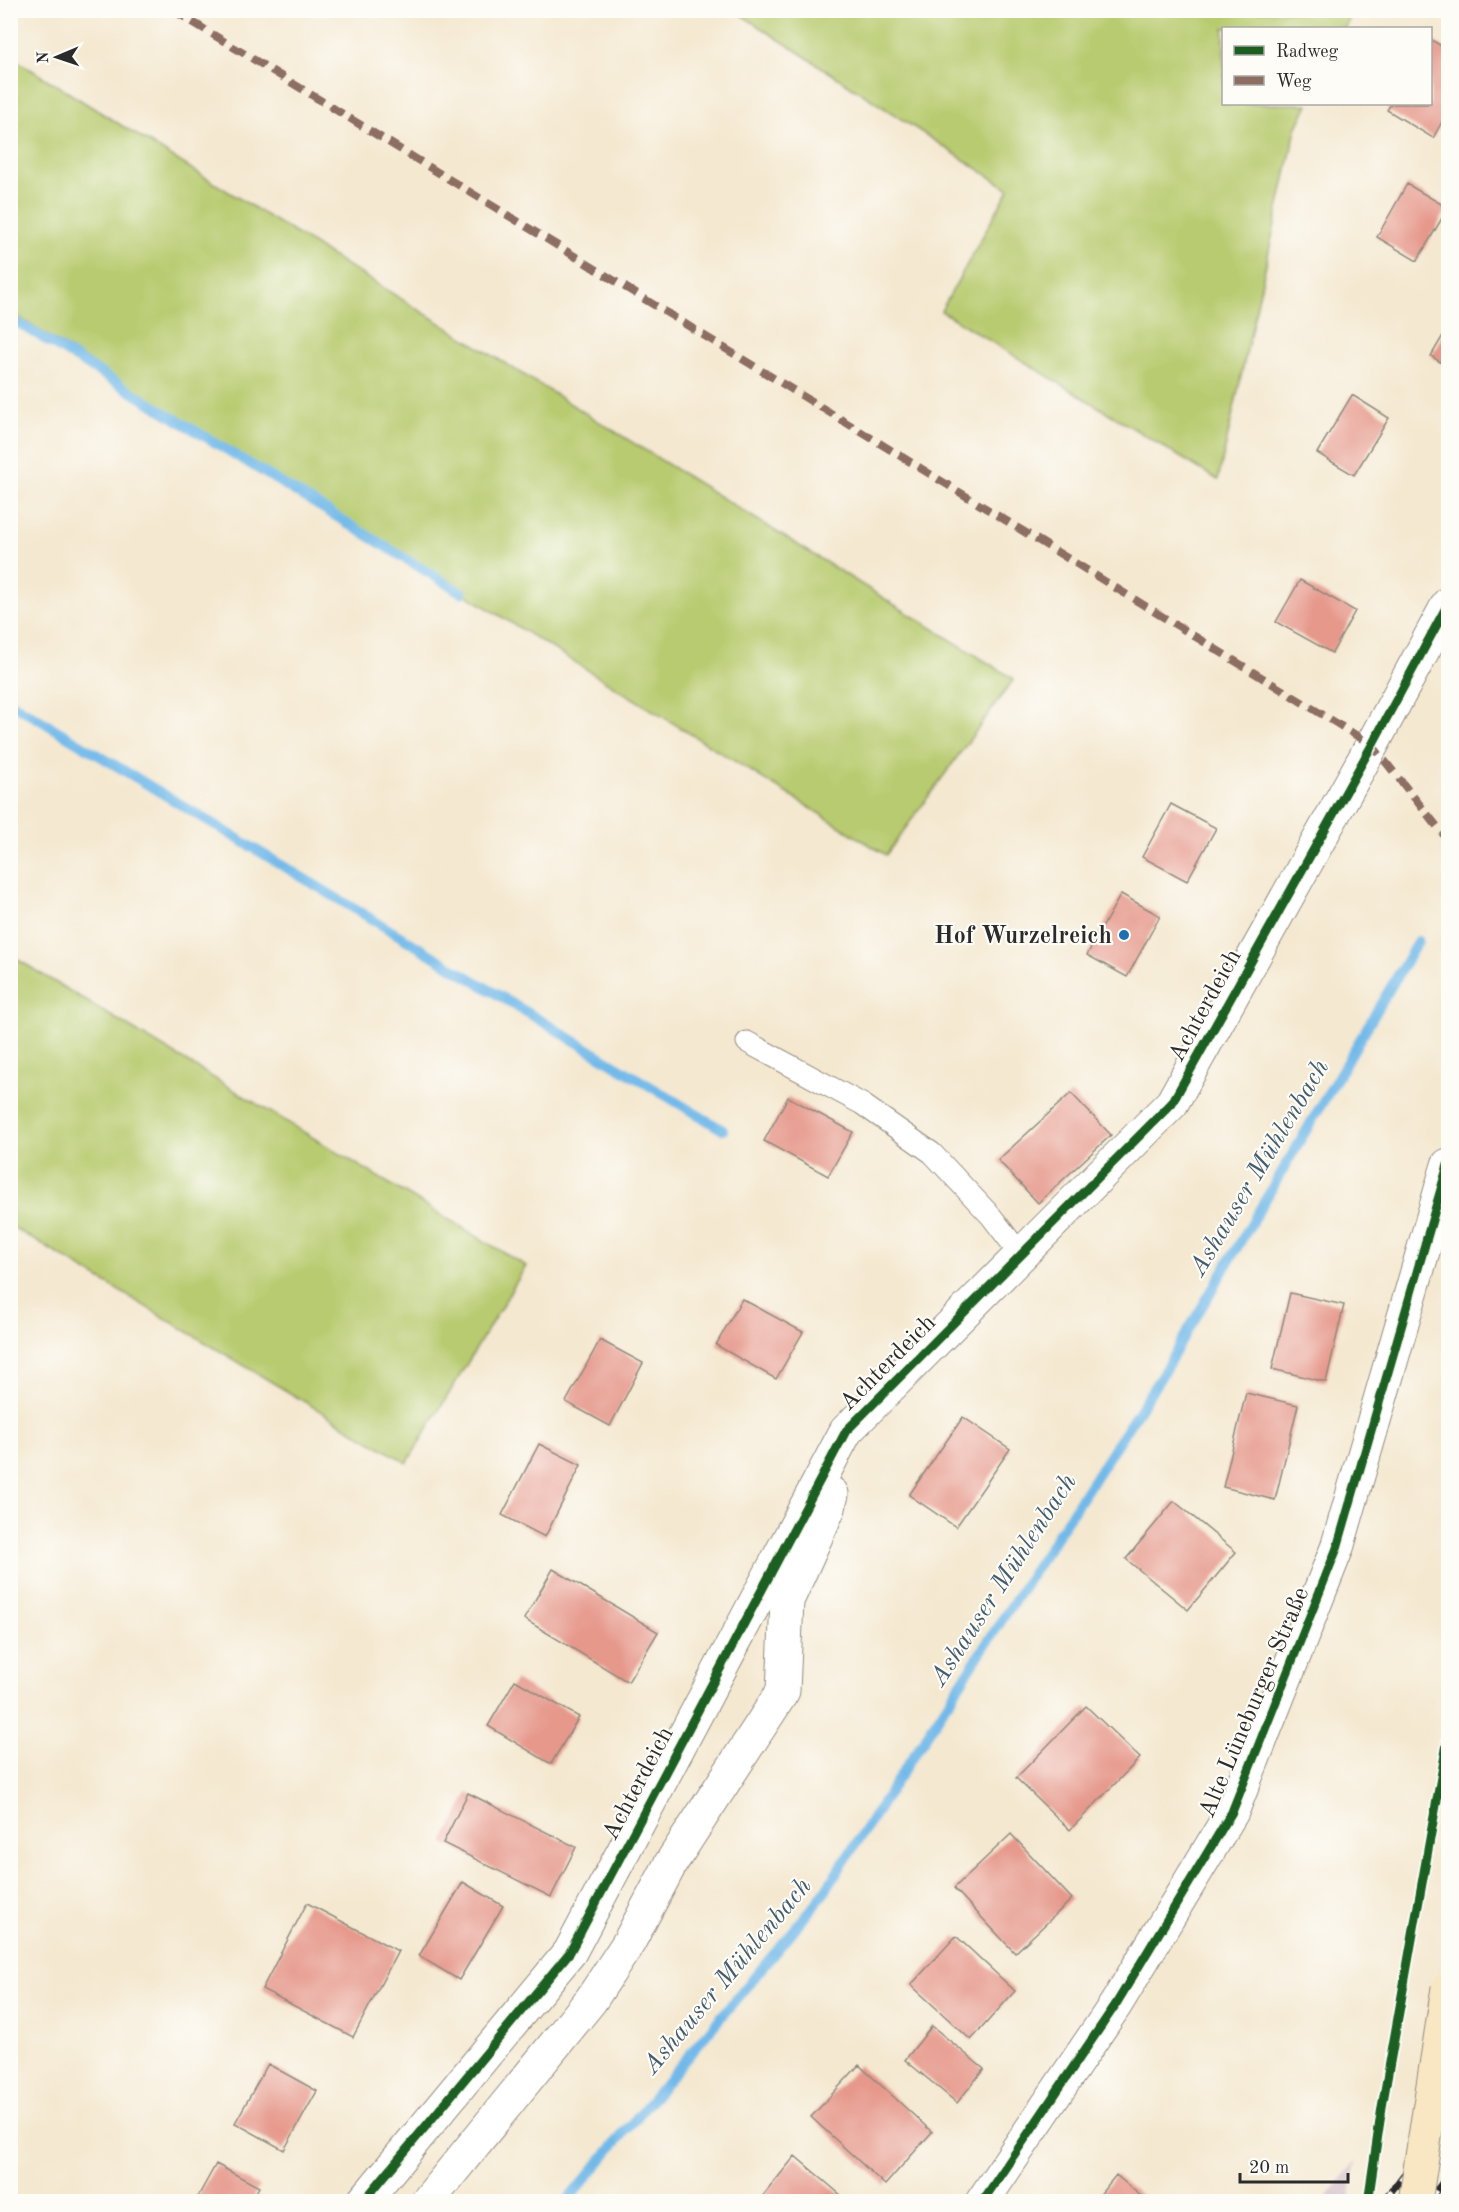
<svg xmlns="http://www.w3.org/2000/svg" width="1459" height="2212" font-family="'Old Standard TT',serif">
	<rect width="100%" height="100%" fill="#fdfcf7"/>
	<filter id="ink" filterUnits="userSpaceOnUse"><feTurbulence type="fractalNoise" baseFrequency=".0167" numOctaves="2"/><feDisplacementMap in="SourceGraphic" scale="12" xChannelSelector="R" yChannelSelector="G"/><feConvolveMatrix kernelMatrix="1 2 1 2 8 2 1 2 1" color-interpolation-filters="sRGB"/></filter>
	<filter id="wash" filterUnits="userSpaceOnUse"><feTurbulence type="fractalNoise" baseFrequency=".008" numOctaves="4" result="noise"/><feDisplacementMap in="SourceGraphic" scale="24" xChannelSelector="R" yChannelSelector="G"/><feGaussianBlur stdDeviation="1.35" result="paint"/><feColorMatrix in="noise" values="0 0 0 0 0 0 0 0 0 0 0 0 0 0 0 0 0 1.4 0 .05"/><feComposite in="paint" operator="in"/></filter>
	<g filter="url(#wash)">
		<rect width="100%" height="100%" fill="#f4e8d0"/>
		<path fill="#d2bdc6" d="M1356,2161L1349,2201H1324Z"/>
		<path fill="#b8cb6f" stroke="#727b4d" stroke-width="1.5" d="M735,11H1353L1345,28H1224V104H1308L1296,129L1218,480L941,311L1009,189Z
			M11,57L1014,679L886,855L11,313Z
			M10,955L526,1266L407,1463L11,1226Z"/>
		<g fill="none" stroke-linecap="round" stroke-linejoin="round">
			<path stroke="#72b9e9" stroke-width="10" d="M10,318L462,593
				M10,702L723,1130
				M566,2202L819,1900L1160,1378L1418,941"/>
		</g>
		<g id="blocks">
			<path fill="#e6988b" d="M1430,39L1448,50V111L1433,138L1387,110L1391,104H1430Z
				M1407,184L1448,208L1417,261L1377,237Z
				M1448,327V367L1431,356Z
				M1352,395L1389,418L1354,475L1317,453Z
				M1300,580L1355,611L1332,653L1276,622Z
				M1171,804L1216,828L1187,881L1142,857Z
				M1121,894L1160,916L1127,977L1087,955Z
				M1071,1093L1111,1135L1038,1203L998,1160Z
				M788,1097L853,1132L828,1176L764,1141Z
				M1290,1293L1344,1305L1326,1382L1272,1369Z
				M742,1299L803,1332L776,1379L716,1345Z
				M600,1340L643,1363L610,1426L566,1402Z
				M1246,1393L1298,1405L1275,1500L1223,1487Z
				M963,1417L1010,1449L956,1527L909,1495Z
				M539,1444L581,1465L545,1537L502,1515Z
				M1174,1501L1236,1552L1188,1610L1126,1559Z
				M553,1569L658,1632L628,1682L524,1619Z
				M515,1680L579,1717L551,1764L488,1726Z
				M1086,1706L1140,1758L1070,1830L1016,1778Z
				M468,1793L576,1847L551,1897L443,1843Z
				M1011,1834L1072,1899L1015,1953L954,1888Z
				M463,1882L503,1906L459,1980L419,1956Z
				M307,1903L398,1951L353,2037L262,1989Z
				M956,1936L1015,1991L971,2040L911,1985Z
				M932,2026L984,2069L957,2103L905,2060Z
				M268,2064L317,2091L284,2150L235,2123Z
				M859,2065L932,2132L885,2185L811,2117Z
				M795,2156L849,2202H758Z
				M216,2164L259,2187L251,2202H195Z
				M1116,2175L1148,2202H1094Z"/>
		</g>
	</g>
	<g filter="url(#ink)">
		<use href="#blocks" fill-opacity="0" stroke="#908a7e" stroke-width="1.5"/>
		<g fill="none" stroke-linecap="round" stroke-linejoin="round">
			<g stroke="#908a7e" stroke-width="23">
				<path id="service" d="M747,1042L862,1104L932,1153L991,1216L1021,1255"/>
			</g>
			<g stroke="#908a7e" stroke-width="35">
				<path id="minor" d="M363,2202L570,1952L846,1431L1172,1103L1372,745L1448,604
					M427,2202L591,2000L629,1942L671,1863L783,1691L787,1601L829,1508L832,1494
					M982,2202L1116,2004L1232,1812L1337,1548L1448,1165"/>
			</g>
			<use href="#service" stroke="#fff" stroke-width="21"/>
			<use href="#minor" stroke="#fff" stroke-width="33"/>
			<g stroke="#2b2b2b" stroke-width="7">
				<path id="rail" d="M1383,2202L1448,2117
					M1428,2202L1448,2175"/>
			</g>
			<use href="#rail" stroke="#fdfcf7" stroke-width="4.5" stroke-dasharray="14" stroke-linecap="butt"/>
			<g stroke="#908a7e" stroke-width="35" stroke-linecap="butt">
				<path id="secondary-bridge" d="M1415,2202L1448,1988"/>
			</g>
			<use href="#secondary-bridge" stroke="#f9e7c3" stroke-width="33"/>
			<path stroke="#8d6e63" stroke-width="8" stroke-dasharray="15 8" stroke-linecap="butt" d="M173,10L1372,745L1448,840"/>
			<g stroke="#fdfcf7" stroke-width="13">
				<path id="cycleway" d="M363,2202L570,1952L846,1431L1172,1103L1372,745L1448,604
					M982,2202L1116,2004L1232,1812L1337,1548L1448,1165
					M1368,2202L1382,2107L1448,1738"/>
			</g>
			<use href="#cycleway" stroke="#1b5e20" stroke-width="9"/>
		</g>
	</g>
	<circle fill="#1f6fb2" stroke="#fdfcf7" stroke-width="2" cx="1124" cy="935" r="6"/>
	<g text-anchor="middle" stroke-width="4.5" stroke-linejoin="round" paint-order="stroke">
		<g font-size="24" font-weight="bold" fill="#2b2b2b" stroke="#fdfcf7" text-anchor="end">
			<text x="1112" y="943">Hof Wurzelreich</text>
		</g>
		<g font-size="24" fill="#2b2b2b" stroke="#fdfcf7">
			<text transform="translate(1204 1005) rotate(-61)" y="8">Achterdeich</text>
			<text transform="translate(887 1362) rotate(-45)" y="8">Achterdeich</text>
			<text transform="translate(1253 1702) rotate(-67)" y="8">Alte Lüneburger Straße</text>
			<text transform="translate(637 1783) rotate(-62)" y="8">Achterdeich</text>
		</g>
		<g font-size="26" font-style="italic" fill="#445d6e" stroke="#fdfcf7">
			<text transform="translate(1258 1167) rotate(-59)" y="9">Ashauser Mühlenbach</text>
			<text transform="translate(1002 1579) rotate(-57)" y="9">Ashauser Mühlenbach</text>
			<text transform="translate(726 1975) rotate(-50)" y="9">Ashauser Mühlenbach</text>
		</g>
	</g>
	<rect width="1459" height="2212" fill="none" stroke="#fdfcf7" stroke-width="36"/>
	<rect x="1222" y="27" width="210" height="78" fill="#fdfcf7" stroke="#a9a8a5" stroke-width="1.5"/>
	<rect x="1234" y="46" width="30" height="9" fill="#1b5e20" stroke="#a9a8a5" stroke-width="1.5"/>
	<text x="1276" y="57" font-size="18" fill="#2b2b2b">Radweg</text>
	<rect x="1234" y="76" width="30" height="9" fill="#8d6e63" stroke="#a9a8a5" stroke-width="1.5"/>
	<text x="1276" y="87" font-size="18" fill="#2b2b2b">Weg</text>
	<g transform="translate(57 57) rotate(268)" stroke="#fdfcf7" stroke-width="4.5" paint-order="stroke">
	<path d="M0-4.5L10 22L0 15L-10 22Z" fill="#2b2b2b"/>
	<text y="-9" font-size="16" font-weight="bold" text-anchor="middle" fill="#2b2b2b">N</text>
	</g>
	<path d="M1240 2173v9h108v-9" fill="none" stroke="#2b2b2b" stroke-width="3"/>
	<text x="1249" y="2173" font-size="18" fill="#2b2b2b" stroke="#fdfcf7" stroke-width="4.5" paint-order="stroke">20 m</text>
</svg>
